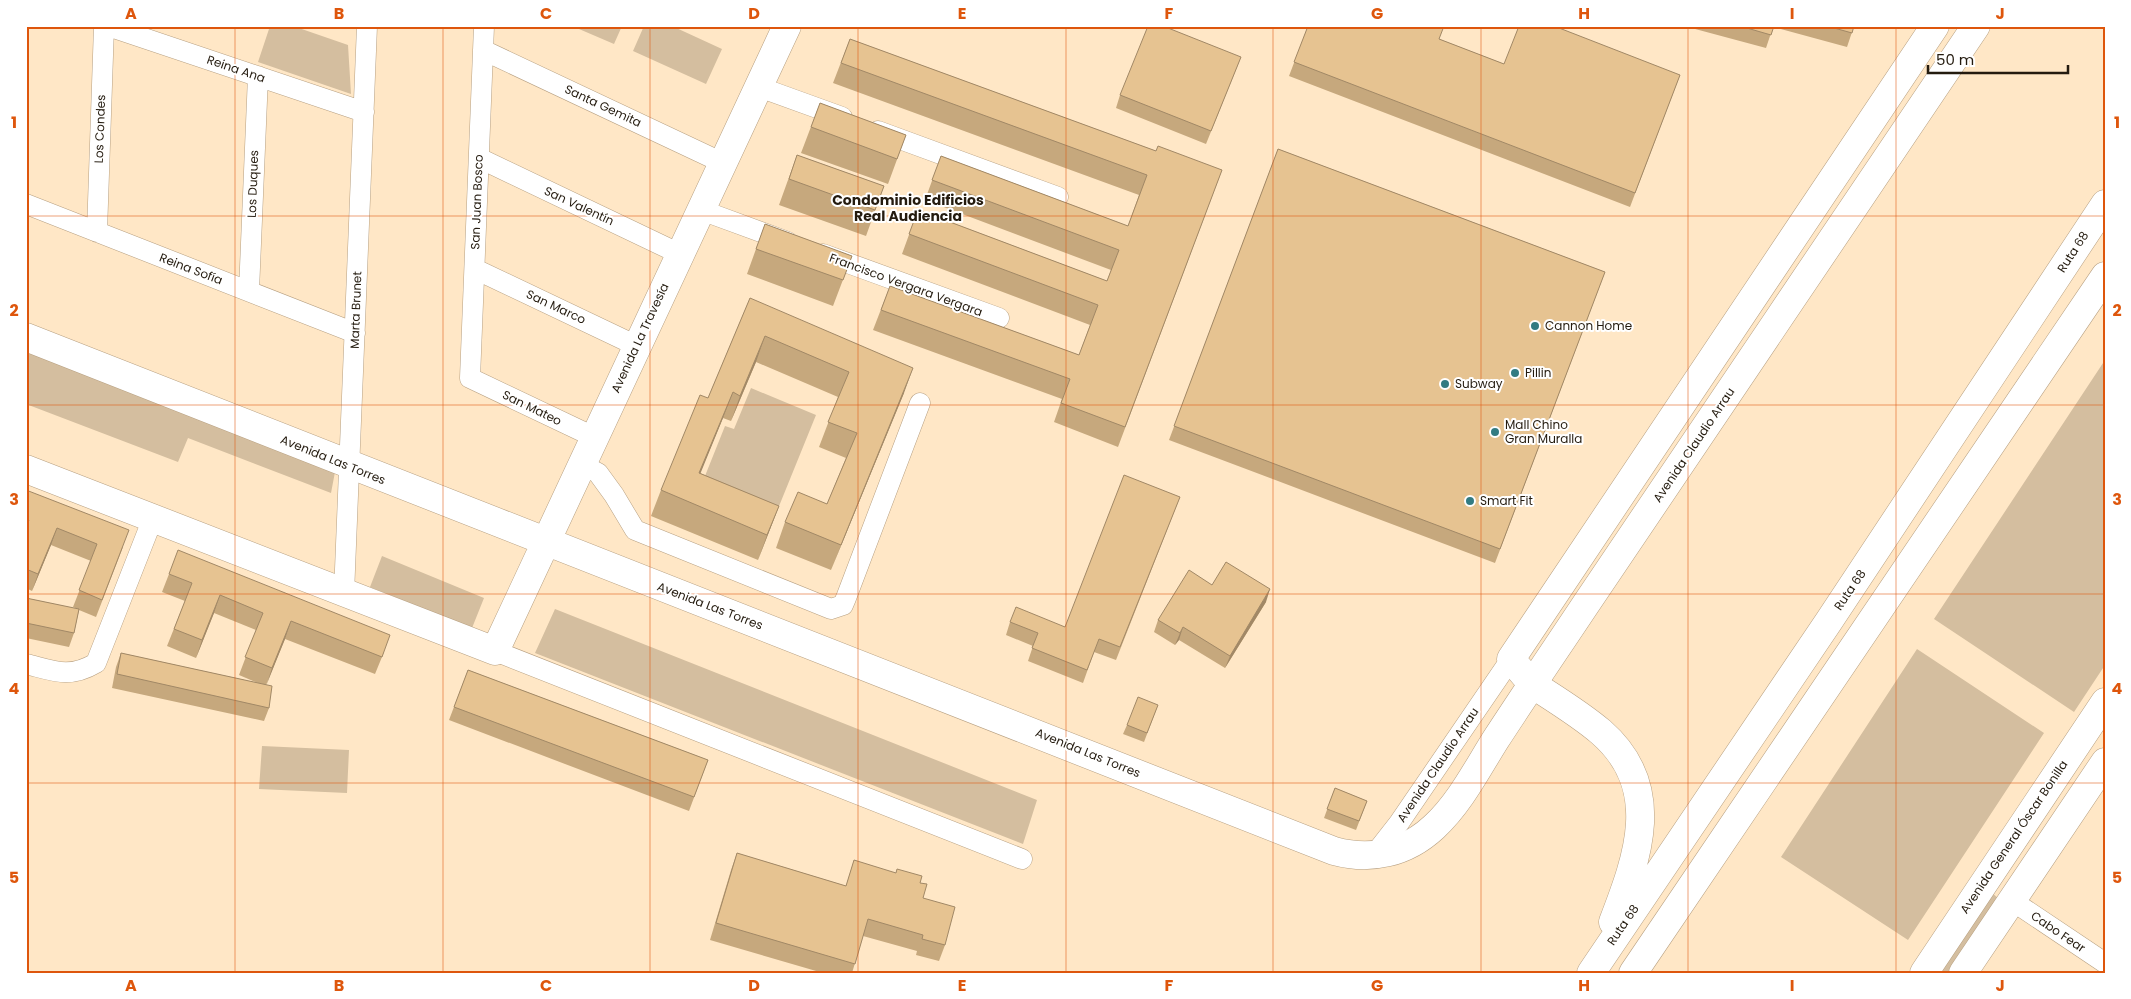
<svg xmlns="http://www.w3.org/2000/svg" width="2131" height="999" font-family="Poppins,sans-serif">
	<rect width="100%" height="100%" fill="#ffe7c6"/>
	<path fill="#d4be9f" d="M270,26H293L348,45L351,94L258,62Z
		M572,26H622L614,44Z
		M644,26H672L722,49L706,84L633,51Z
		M26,351L335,472L331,493L188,438L178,462L26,404Z
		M2105,360V665L2074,712L1934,619Z
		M751,388L816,415L773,521L699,491L725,426L734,429Z
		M382,556L484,598L472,628L370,587Z
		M555,609L1037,800L1023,844L535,653Z
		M1917,649L2044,733L1908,940L1781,857Z
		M262,746L349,750L347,793L259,789Z
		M1990,891L2000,900L1950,973H1934Z"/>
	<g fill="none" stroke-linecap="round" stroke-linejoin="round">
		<g stroke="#b7a082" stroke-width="21">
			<path id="street" d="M108,26L364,112
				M484,26L470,378L594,437
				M483,50L723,163
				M759,87L842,117
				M878,131L1058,197
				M479,158L680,254
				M26,204L355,333
				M701,210L788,242
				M97,232L104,26
				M823,254L999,318
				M475,269L637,346
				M249,291L258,76
				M581,464L598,473L614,495L635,530L831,609L843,605L846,598L920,403
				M344,594L367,26
				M495,651L1022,859
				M26,664C54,671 69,679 96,663L153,518
				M1374,855L1399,823L1511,659
				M2011,900L2105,963"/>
		</g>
		<g stroke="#b7a082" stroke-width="29">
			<path id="secondary" d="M26,337C461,512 899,678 1334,851C1371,861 1406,853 1434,827C1460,803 1477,769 1496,739C1526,693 1556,649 1586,604C1716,411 1846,219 1976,26
				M26,469L495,651L787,26
				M1532,684L1511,659L1935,26
				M1924,973L2105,702
				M1963,973L2105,762"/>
		</g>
		<g stroke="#b7a082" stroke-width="29">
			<path id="highway" d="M1532,684C1555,699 1580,714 1601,732C1664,787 1638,857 1613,922
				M1591,973L1829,621L2105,204
				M1633,973L2105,276"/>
		</g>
		<use href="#street" stroke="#fff" stroke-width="20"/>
		<use href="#secondary" stroke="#fff" stroke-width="28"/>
		<use href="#highway" stroke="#fff" stroke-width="28"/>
	</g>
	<path fill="#c6a87d" d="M1308,26L1439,39L1504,64L1680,75L1630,207L1289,76Z
		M1684,26H1854L1847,47L1773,27L1766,48Z
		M850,39L1156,151L1222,170L1118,447L1054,422L1062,399L873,330L890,286L1079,355L1090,325L902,254L918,210L1107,281L1111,270L925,200L941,156L1128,226L1139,195L833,83Z
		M1241,57L1206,144L1116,108L1120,95Z
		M820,103L906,135L888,184L801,153Z
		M1278,149L1605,272L1495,563L1169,440Z
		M797,155L884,186L866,236L779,205Z
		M765,224L852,256L833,306L747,274Z
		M750,298L904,393L831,570L776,548L785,522L827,504L846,458L819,447L838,397L756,362L731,421L723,418L700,473L779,506L758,560L651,516L661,490L708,398Z
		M26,490L123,547L96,617L79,610L74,633L69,647L26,638V598L78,609L73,607L91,561L51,545L32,591L26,588Z
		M1180,497L1116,660L1094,652L1083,683L1028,661L1033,646L1006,635L1010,622L1065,627Z
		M169,574L384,652L375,674L285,639L266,685L269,708L264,721L112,688L116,667L121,653L258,683L239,675L256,630L214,613L196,658L167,646L185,601L162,592Z
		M1212,585L1266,602L1225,668L1179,640L1175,645L1154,632L1158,620Z
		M468,670L708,760L689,811L449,720Z
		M1158,705L1144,742L1123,734L1127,725Z
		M1335,788L1367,801L1356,830L1324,818Z
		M737,853L846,886L854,860L920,883L923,898L945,945L939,961L916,955L917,951L863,936L852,973H823L710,940L731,870Z"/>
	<path fill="#a18866" d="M765,336L756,362L731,421L740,396Z
		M913,368L904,393L831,570L841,545Z
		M733,392L723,418L690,499L699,473Z
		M779,506L769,532L758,560L767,535Z
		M57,528L51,545L32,591L38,574Z
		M1270,589L1266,602L1225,668L1230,656Z
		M220,595L214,613L196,658L202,640Z
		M291,621L285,639L266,686L272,668Z
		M1183,627L1179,640L1175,645L1180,633Z"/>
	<path fill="#e6c391" stroke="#a18866" d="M1148,26H1163L1241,57L1211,131L1120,95Z
		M1308,26H1444L1439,39L1504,64L1519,26H1554L1680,75L1635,193L1294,62Z
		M1740,26H1774L1771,35Z
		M1827,26H1854L1852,33Z
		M850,39L1156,151L1158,146L1222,170L1125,427L1061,403L1070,379L881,310L890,286L1079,355L1098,305L909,234L918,210L1107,281L1119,250L932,180L941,156L1128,226L1147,175L841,63Z
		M820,103L906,135L897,159L811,127Z
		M1278,149L1605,272L1500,549L1174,426Z
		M797,155L884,186L875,210L789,179Z
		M765,224L852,256L843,280L756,249Z
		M750,298L913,368L841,545L785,522L798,492L827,504L857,433L828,422L849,372L765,336L740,396L733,392L699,473L779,506L767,535L661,490L700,395L708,398Z
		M1124,475L1180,497L1120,647L1099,639L1087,670L1032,648L1038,633L1010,622L1016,607L1065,627Z
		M26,490L129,530L102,600L79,590L97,544L57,528L38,574L26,569V526L29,520L26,519Z
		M178,550L390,635L382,657L291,621L272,668L245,657L263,613L220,595L202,640L174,629L192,583L169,574Z
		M1226,562L1270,589L1230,656L1183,627L1180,633L1158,620L1189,570L1212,585Z
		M26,598L79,609L74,633L26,623Z
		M121,653L272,686L269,708L117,674Z
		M468,670L708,760L694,797L454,707Z
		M1138,697L1158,705L1147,733L1127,725Z
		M1335,788L1367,801L1359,821L1327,809Z
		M737,853L846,886L854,860L896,873L897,869L922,876L920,883L927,884L923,898L955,907L945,945L922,939L923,935L868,919L855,964L716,923Z"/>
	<path fill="none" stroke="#de560c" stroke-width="1" stroke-opacity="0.55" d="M235,26V973M443,26V973M650,26V973M858,26V973M1066,26V973M1273,26V973M1481,26V973M1688,26V973M1896,26V973M26,216H2105M26,405H2105M26,594H2105M26,783H2105"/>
	<g fill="#327b82" stroke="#fff" stroke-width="2">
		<circle cx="1535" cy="326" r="5"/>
		<circle cx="1515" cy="373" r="5"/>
		<circle cx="1445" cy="384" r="5"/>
		<circle cx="1495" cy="432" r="5"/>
		<circle cx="1470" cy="501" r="5"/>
	</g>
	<g text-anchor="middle" stroke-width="4" stroke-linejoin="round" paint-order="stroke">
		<g font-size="12" fill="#241b0f" stroke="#fff">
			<text transform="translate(236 69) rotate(19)" y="4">Reina Ana</text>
			<text transform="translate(603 106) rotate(25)" y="4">Santa Gemita</text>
			<text transform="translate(100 129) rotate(-88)" y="4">Los Condes</text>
			<text transform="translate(253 184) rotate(-88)" y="4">Los Duques</text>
			<text transform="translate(477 202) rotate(-88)" y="4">San Juan Bosco</text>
			<text transform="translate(579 206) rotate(25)" y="4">San Valentín</text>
			<text transform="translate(2073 252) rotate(-57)" y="4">Ruta 68</text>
			<text transform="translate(191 269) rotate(21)" y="4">Reina Sofía</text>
			<text transform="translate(906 285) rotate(20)" y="4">Francisco Vergara Vergara</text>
			<text transform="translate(556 307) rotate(25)" y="4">San Marco</text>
			<text transform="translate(356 310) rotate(-88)" y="4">Marta Brunet</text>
			<text transform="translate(640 338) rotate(-65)" y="4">Avenida La Travesía</text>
			<text transform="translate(532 408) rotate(26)" y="4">San Mateo</text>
			<text transform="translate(1694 445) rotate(-56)" y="4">Avenida Claudio Arrau</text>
			<text transform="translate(333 460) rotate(22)" y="4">Avenida Las Torres</text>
			<text transform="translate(1850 590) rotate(-56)" y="4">Ruta 68</text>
			<text transform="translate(710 606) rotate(21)" y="4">Avenida Las Torres</text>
			<text transform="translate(1088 753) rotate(22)" y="4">Avenida Las Torres</text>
			<text transform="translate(1438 765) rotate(-56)" y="4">Avenida Claudio Arrau</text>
			<text transform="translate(2014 837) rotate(-56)" y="4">Avenida General Óscar Bonilla</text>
			<text transform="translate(1623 925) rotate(-56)" y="4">Ruta 68</text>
			<text transform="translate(2058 932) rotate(34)" y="4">Cabo Fear</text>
		</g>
		<g font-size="12" fill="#241b0f" stroke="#fff" text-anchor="start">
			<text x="1545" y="330">Cannon Home</text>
			<text x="1525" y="377">Pillin</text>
			<text x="1455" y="388">Subway</text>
			<text x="1505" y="429">Mall Chino<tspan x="1505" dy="14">Gran Muralla</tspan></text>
			<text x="1480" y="505">Smart Fit</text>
		</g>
		<g font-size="14" font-weight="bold" fill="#241b0f" stroke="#fff">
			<text x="908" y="205">Condominio Edificios<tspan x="908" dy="16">Real Audiencia</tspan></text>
		</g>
	</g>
	<rect width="2131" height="999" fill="none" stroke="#ffffff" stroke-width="55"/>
	<path d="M1928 65v8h140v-8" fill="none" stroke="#241b0f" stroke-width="2.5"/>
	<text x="1936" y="65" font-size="15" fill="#241b0f" stroke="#ffffff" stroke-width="4" paint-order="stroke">50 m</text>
	<rect x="28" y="28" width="2076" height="944" fill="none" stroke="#de560c" stroke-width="2"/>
	<g font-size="16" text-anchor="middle" font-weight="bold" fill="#de560c">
		<text x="131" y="19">A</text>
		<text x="339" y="19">B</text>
		<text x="546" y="19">C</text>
		<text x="754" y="19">D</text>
		<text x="962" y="19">E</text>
		<text x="1169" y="19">F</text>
		<text x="1377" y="19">G</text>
		<text x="1584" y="19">H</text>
		<text x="1792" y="19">I</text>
		<text x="2000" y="19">J</text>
		<text x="14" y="128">1</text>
		<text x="2117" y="128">1</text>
		<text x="14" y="316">2</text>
		<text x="2117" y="316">2</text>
		<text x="14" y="505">3</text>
		<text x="2117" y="505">3</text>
		<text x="14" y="694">4</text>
		<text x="2117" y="694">4</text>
		<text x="14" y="883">5</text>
		<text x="2117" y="883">5</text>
		<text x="131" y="991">A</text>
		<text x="339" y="991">B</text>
		<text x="546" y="991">C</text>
		<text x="754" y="991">D</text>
		<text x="962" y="991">E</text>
		<text x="1169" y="991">F</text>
		<text x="1377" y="991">G</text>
		<text x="1584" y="991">H</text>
		<text x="1792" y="991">I</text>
		<text x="2000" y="991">J</text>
	</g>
</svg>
